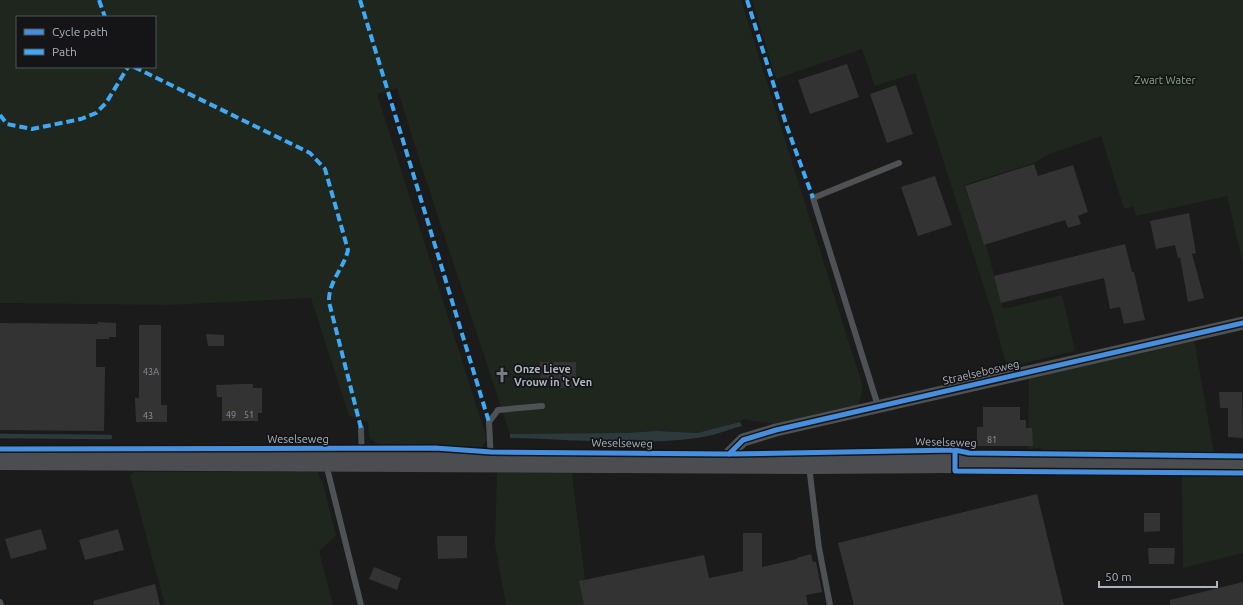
<svg xmlns="http://www.w3.org/2000/svg" width="1243" height="605" font-family="Ubuntu,sans-serif">
	<rect width="100%" height="100%" fill="#1b1b1b"/>
	<path fill="#1e261e" fill-rule="evenodd" d="M0,0H741L863,387L858,406L774,424L743,419L740,422L697,433L656,431L626,433L510,434L421,165L397,88L377,94L487,439L482,447L378,444L369,438L368,422L349,416L311,298L168,305L0,303ZM17,17H155V67H17Z
		M752,0H1243V264L1227,196L1136,216L1134,207L1124,209L1101,136L1047,155L1034,163L964,185L984,245H986L1003,309L1062,295L1075,351L1007,367L992,312L915,73L875,86L862,49L776,79Z
		M1194,339L1214,453L1047,452L1040,448L1028,449L1029,378Z
		M134,472H318L323,484L336,535L319,551L333,605H165L130,476Z
		M497,473H572L588,605H506L495,544Z
		M1182,476H1243V553L1183,568Z"/>
	<path fill="#2c3a3e" d="M740,422L742,426C727,430 713,436 697,438C639,446 570,439 510,438V434L626,433L656,431L697,433Z"/>
	<g fill="none" stroke-linecap="round" stroke-linejoin="round">
		<path stroke="#2c3a3e" stroke-width="4.5" d="M0,436L110,437"/>
	</g>
	<path fill="#333334" d="M847,64L859,97L810,114L798,80Z
		M896,85L913,134L887,143L870,94Z
		M1034,164L1038,176L1073,165L1088,212L1078,216L1081,224L1068,228L1065,220L984,245L965,186Z
		M935,176L952,225L918,236L901,187Z
		M1189,213L1196,253L1192,254L1204,298L1188,302L1180,257L1178,258L1175,245L1156,249L1150,221Z
		M1125,244L1132,272H1134L1145,320L1124,324L1120,307L1110,309L1104,278L1001,303L994,276Z
		M97,322L116,323V337H109V339H96V367H105L104,431L0,430V323L98,324Z
		M139,325H161V405H167V422H136L135,398H139Z
		M206,334L224,335V346H208Z
		M540,362H576V388H560V379H540Z
		M240,384H253V388H262V413H258V421H222V397H217L216,385Z
		M1219,392H1242L1243,438L1228,437V408H1220Z
		M983,407H1020V420H1026V428H1032L1033,446H977V427H983Z
		M1037,494L1064,605H854L838,543Z
		M1144,513H1160V531L1144,532Z
		M41,529L47,549L11,559L5,539Z
		M118,529L124,550L85,560L79,540Z
		M743,533H762V567L797,559V558L811,554L813,562H816L822,592L806,595L808,605H584L579,581L704,555L709,578L743,571Z
		M437,536H467V558L438,559Z
		M1148,548H1175L1174,564H1149Z
		M374,567L401,578L397,590L369,579Z
		M1243,582V605H1170V600Z
		M155,584L160,605H94L93,601Z"/>
	<g fill="none" stroke-linecap="round" stroke-linejoin="round">
		<path stroke="#4f5254" stroke-width="6" d="M878,406L813,198L899,163
			M361,428L362,459
			M491,461L489,422L498,410L542,406
			M326,464L361,605
			M809,466L819,548L830,605
			M0,602L1,605"/>
		<path stroke="#4f5254" stroke-width="13" d="M729,464V454L743,440L776,430L1243,323"/>
		<path stroke="#4c4d50" stroke-width="20" d="M0,460L809,464L955,463L1243,464"/>
		<path stroke="#3fa9f5" stroke-width="4" stroke-dasharray="8 4" stroke-linecap="butt" d="M99,0L105,17
			M360,0L489,422
			M747,0L787,127L813,198
			M134,67L310,153L325,169L348,250C344,268 328,282 329,302L361,428
			M0,115L7,124L32,129L81,119L96,113L106,103L128,67"/>
		<g stroke="#151518" stroke-width="8">
			<path id="cycleway" d="M0,449L435,448L491,452L729,454L955,450L969,453L1243,456
				M955,450V471L1243,473
				M729,454L743,440L776,430L1243,323"/>
		</g>
		<use href="#cycleway" stroke="#468fdf" stroke-width="5"/>
	</g>
	<defs>
		<g id="church-bare" transform="scale(1.2)"><path d="M-1.2-6h2.4v3.5h3.3v2.4h-3.3V6h-2.4V-.1h-3.3v-2.4h3.3Z" fill="#797e84" stroke="#151518" stroke-width="2.5" paint-order="stroke"/></g>
	</defs>
	<g fill-rule="evenodd">
		<use href="#church-bare" x="502" y="375"/>
	</g>
	<g text-anchor="middle" stroke-width="3.5" stroke-linejoin="round" paint-order="stroke">
		<g font-size="9" fill="#8e949b">
			<text x="151" y="375">43A</text>
			<text x="231" y="418">49</text>
			<text x="249" y="418">51</text>
			<text x="148" y="419">43</text>
			<text x="992" y="443">81</text>
		</g>
		<g font-size="11" fill="#86a981" stroke="#151518">
			<text x="1165" y="84">Zwart Water</text>
		</g>
		<g font-size="11" font-weight="bold" fill="#acb4bd" stroke="#151518" text-anchor="start">
			<text x="514" y="373">Onze Lieve<tspan x="514" dy="13">Vrouw in 't Ven</tspan></text>
		</g>
		<g font-size="11" fill="#acb4bd" stroke="#151518">
			<text transform="translate(981 372) rotate(-13)" y="4">Straelsebosweg</text>
			<text x="298" y="443">Weselseweg</text>
			<text transform="translate(946 442) rotate(2)" y="4">Weselseweg</text>
			<text transform="translate(622 443) rotate(1)" y="4">Weselseweg</text>
		</g>
	</g>
	<rect x="16" y="16" width="140" height="52" fill="#151518" stroke="#51555a"/>
	<rect x="24" y="29" width="20" height="6" fill="#468fdf" stroke="#51555a"/>
	<text x="52" y="36" font-size="12" fill="#acb4bd">Cycle path</text>
	<rect x="24" y="49" width="20" height="6" fill="#3fa9f5" stroke="#51555a"/>
	<text x="52" y="56" font-size="12" fill="#acb4bd">Path</text>
	<path d="M1099 581v6h118v-6" fill="none" stroke="#acb4bd" stroke-width="2"/>
	<text x="1105" y="581" font-size="12" fill="#acb4bd" stroke="#151518" stroke-width="3" paint-order="stroke">50 m</text>
</svg>
